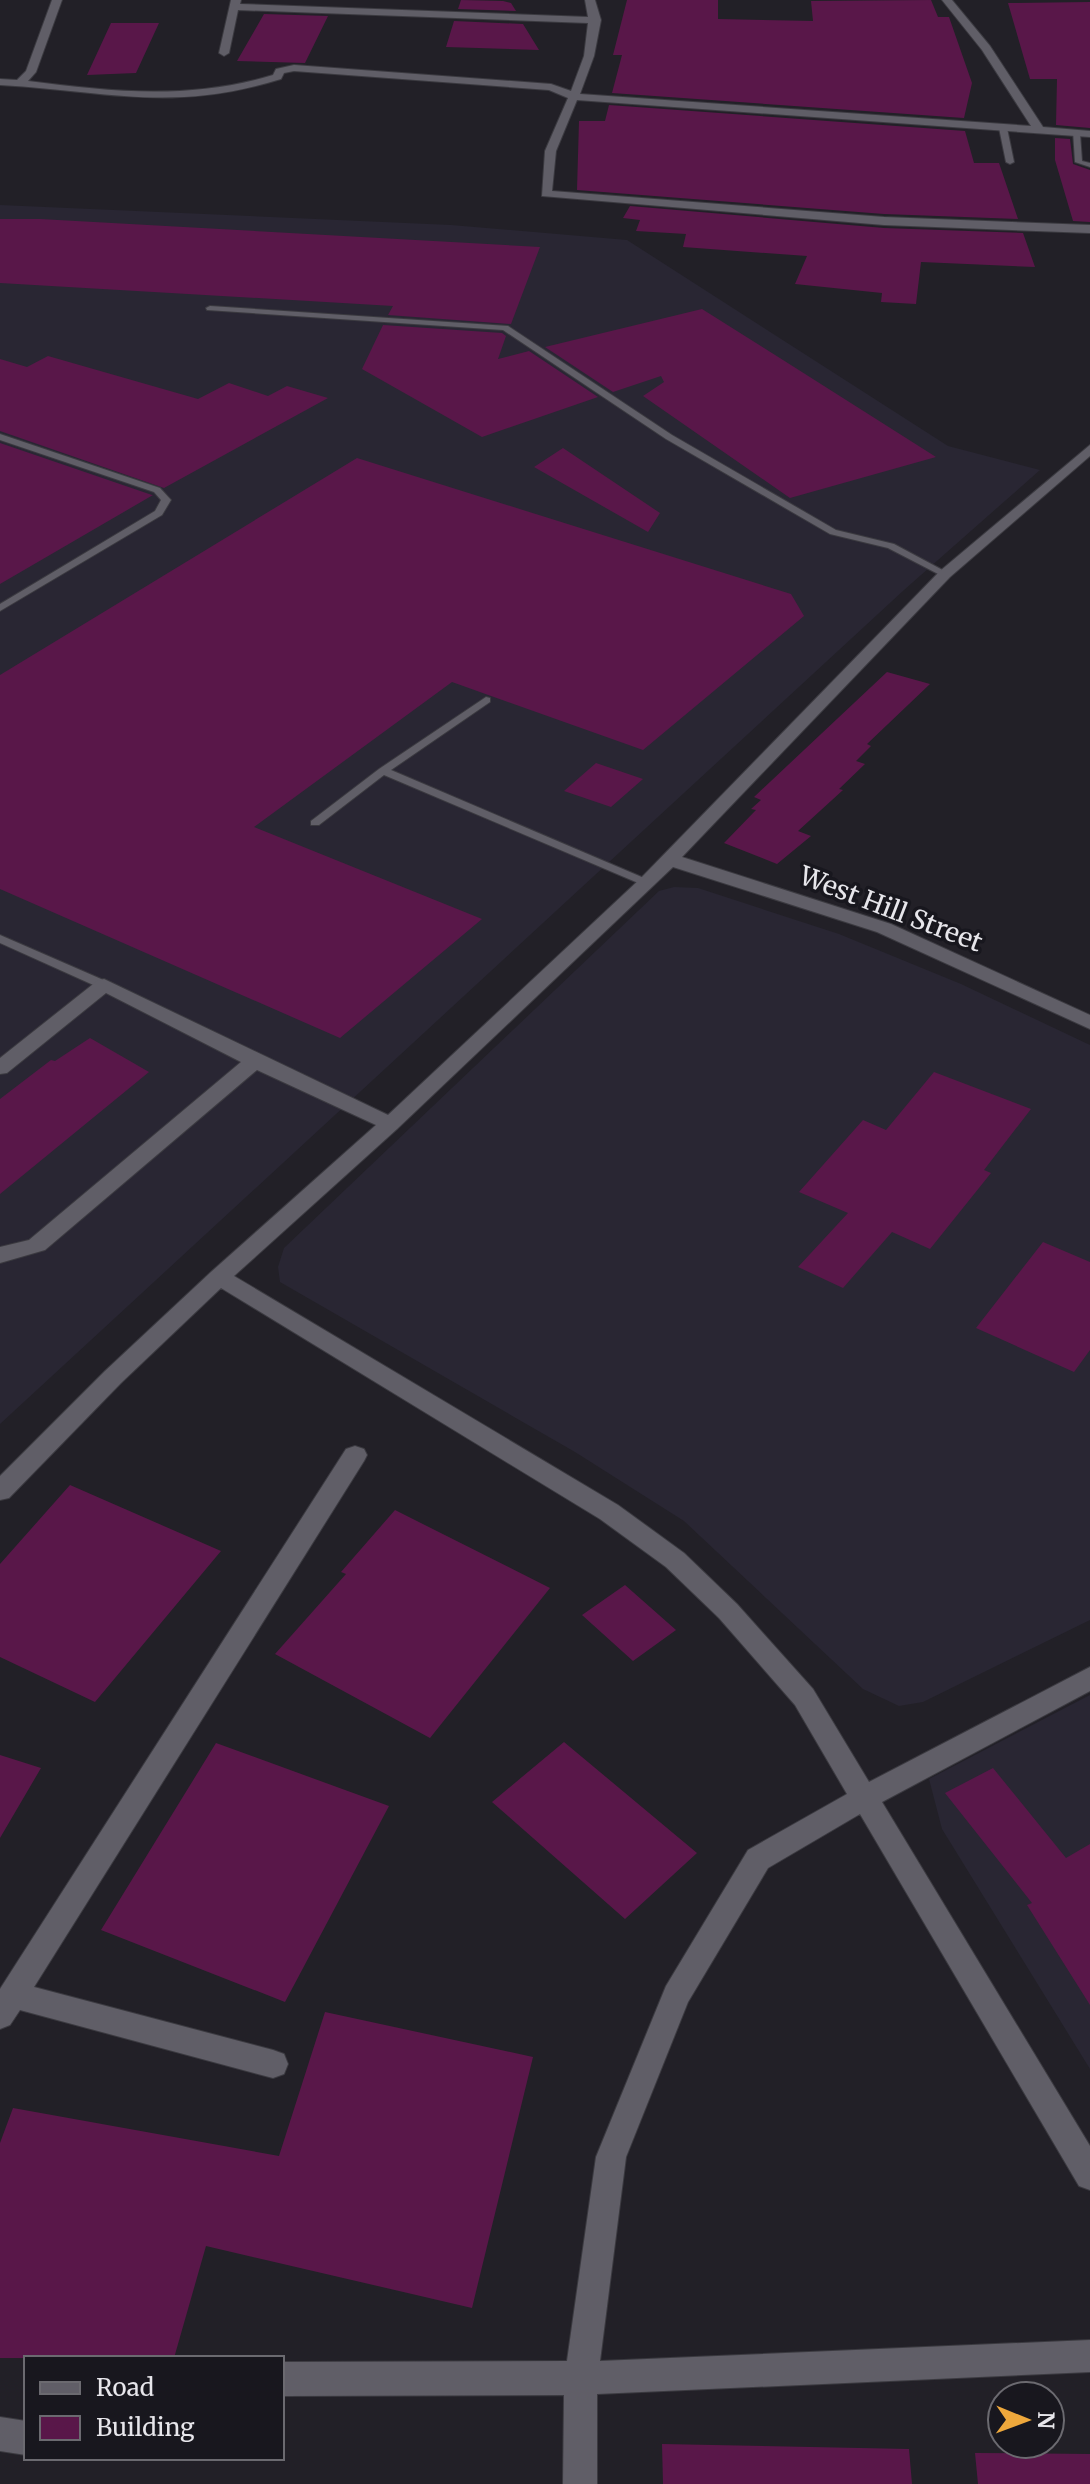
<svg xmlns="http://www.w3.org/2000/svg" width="1090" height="2484" font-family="Merriweather,serif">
	<rect width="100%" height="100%" fill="#222027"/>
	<path fill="#292633" d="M0,205L451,225L627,240L948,446L1040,470L904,590L0,1424Z
		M674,887L698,888L839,934L961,984L1090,1045V1620L923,1702L899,1706L863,1689L684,1521L575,1452L280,1282L278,1267L284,1248L659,891Z
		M1090,1695V2069L942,1829L929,1779Z"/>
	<path fill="#591749" d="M461,0L503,1L511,3L516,11L458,9Z
		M627,0H718V19L813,21L811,1L931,0L938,17H949L972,83L964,118L612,93L622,55H613Z
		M1090,2V128L1056,125L1057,79H1030L1008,3Z
		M264,14L328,16L305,63L237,61Z
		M454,21L523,24L539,50L446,47Z
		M111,23H159L136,73L87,75Z
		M609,105L965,131L974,163H999L1018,219L884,214L577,190L579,121H605Z
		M1055,138L1070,139L1073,164L1090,170V222L1073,221L1055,160Z
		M630,206L884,228L1023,233L1035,267L921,262L916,304L881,302L882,293L795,284L807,256L683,247L686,234L636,231L640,220L623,218Z
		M0,219H40L540,247L511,324L388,315L393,306L0,283Z
		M702,309L783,360L936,457L790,498L643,396L664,382L661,376L613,392L545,347Z
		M383,325L502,333L506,336L498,359L529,351L598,397L482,437L362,369Z
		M48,356L198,399L229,383L268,396L287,386L328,398L164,488L0,431V359L27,367Z
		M0,443L152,495H153L0,584Z
		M563,448L660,513L648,532L534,467Z
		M357,458L791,594L804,616L643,750L452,682L254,827L482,919L340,1038L0,889V675Z
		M887,672L930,684L867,744L871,746L856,761L865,764L839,789L843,790L798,831L811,836L777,864L724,843L756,810L751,809L761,800L754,797Z
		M596,763L643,779L611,807L564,791Z
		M90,1038L149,1072L0,1194V1099L51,1060L55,1061Z
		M934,1072L1031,1109L984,1170L991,1173L930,1249L892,1232L843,1288L798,1267L848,1213L799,1192L863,1120L886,1130Z
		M1043,1242L1090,1262V1350L1074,1372L976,1328Z
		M70,1485L221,1551L95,1702L0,1657V1564Z
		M395,1510L550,1588L430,1738L275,1654L346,1574L341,1572Z
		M625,1585L676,1630L633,1661L582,1615Z
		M564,1742L697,1853L625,1919L492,1802Z
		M216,1743L389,1806L285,2002L101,1930Z
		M0,1755L41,1768L0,1838Z
		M993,1768L1066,1858L1090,1844V2005L1027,1905L1032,1903L945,1793Z
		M325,2012L533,2057L472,2308L206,2246L174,2358H0V2143L13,2108L279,2156Z
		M662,2444L909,2449L912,2484H663Z
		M975,2453L1090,2454V2484H978Z"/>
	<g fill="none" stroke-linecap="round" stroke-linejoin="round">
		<g stroke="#3b3a40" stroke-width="2">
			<path id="service" d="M1003,126L1007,128L1014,162L1010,164L1006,162L999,128Z
				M1073,131L1080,133L1082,161L1090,163V167L1075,162Z
				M210,306L508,326L672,435L836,530L894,544L950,574L942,576L888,548L830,534L666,439L503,330L207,310L206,308Z
				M0,434L160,488L171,500L162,515L0,611V604L155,511L161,500L154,492L0,440Z
				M486,697L490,698V702L391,770L651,881V885H643L384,775L319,825H311V821L379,769Z
				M0,935L108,982L110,985L108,988H100L0,943Z"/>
		</g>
		<g stroke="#3b3a40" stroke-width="2">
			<path id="minor" d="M52,0H62L36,72L28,81C112,92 191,100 273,75L276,69L294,65L551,84L571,91L584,56L588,23L238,10L229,53L224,56L219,53L231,0H241L240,4L588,17L585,0H595L601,20L594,56L580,94L1031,126L982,50L942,0H952L990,46L1043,127L1090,131V137L577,100L556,151L552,191L884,217L1090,225V233L884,225L542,196L545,151L568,98L549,90L294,71L284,73L281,79C172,113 107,91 0,85V79L17,80L26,71Z
				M1090,445V456L950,577L682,857L891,924L1090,1015V1029L877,932L673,867L397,1129L234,1276L618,1505L684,1553L737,1604L813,1689L869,1782L1090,1667V1691L882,1802L1090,2146V2190L1079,2186L860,1814L768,1868L688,2002L626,2157L600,2361L1090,2340V2372L597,2394V2484H563L564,2395L282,2396V2362L567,2361L596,2157L666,1986L748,1850L847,1794L795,1705L719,1618L666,1567L600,1519L221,1288L121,1383L9,1498L0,1500V1476L105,1371L211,1272L376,1125L257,1070L45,1250L0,1263V1247L29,1240L241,1062L106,993L7,1073L0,1074V1058L97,981L104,979L388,1115L640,879L940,571Z
				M355,1446L364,1449L367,1455L364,1461L34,1987L273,2050L284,2054L288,2064L284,2074L273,2078L20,2010L10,2025L0,2029V1989L346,1449Z
				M0,2417L26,2421V2455L0,2451Z"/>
		</g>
		<use href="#service" fill="#605e67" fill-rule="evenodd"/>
		<use href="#minor" fill="#605e67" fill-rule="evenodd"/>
	</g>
	<g text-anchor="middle" stroke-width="7" stroke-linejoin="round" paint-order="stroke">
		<g font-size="26" fill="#e7e6eb" stroke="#18171e">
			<text transform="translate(891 909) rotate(21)" y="9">West Hill Street</text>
		</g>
	</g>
	<rect x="24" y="2356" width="260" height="104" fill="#18171e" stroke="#6b6a70" stroke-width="2"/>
	<rect x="40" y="2382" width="40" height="12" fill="#605e67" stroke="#6b6a70" stroke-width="2"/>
	<text x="96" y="2396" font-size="24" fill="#e7e6eb">Road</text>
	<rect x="40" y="2416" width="40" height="24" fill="#591749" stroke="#6b6a70" stroke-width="2"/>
	<text x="96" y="2436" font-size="24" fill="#e7e6eb">Building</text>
	<g transform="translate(1026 2420) rotate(91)"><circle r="38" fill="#18171e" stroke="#6b6a70" stroke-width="2"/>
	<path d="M0-6L14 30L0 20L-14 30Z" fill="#eea83c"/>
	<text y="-12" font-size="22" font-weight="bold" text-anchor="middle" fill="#e7e6eb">N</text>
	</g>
</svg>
